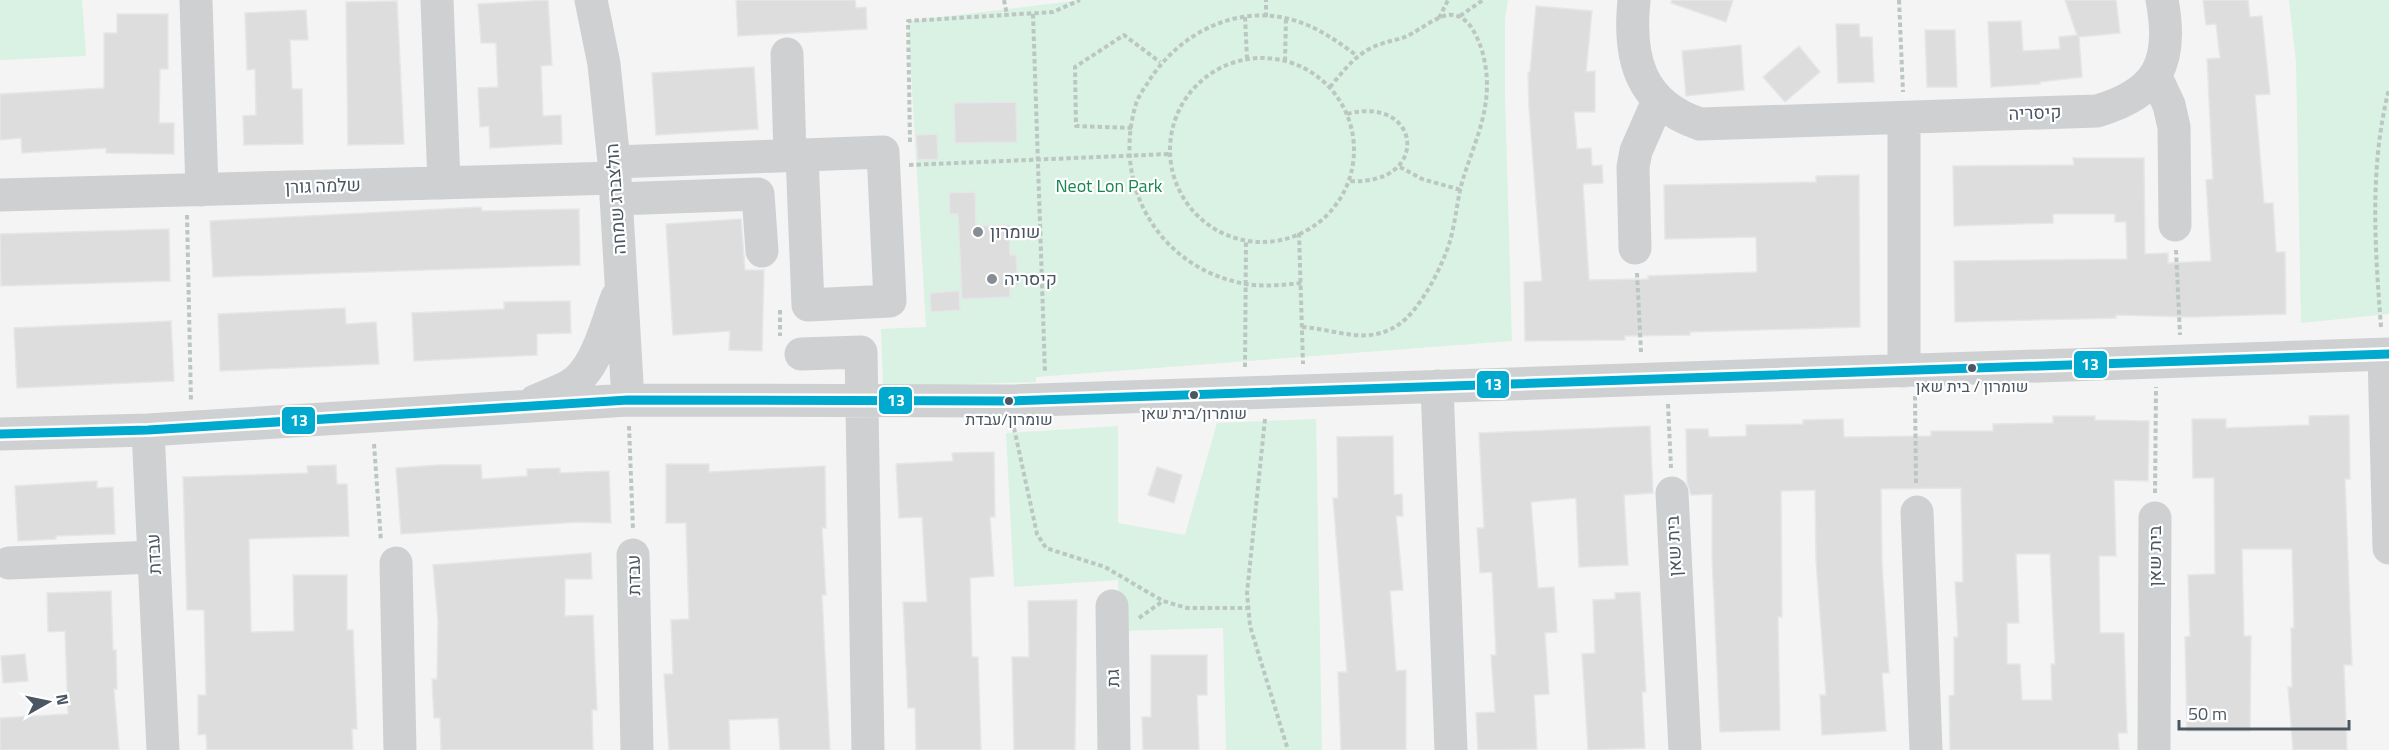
<svg xmlns="http://www.w3.org/2000/svg" width="2389" height="750" font-family="'Titillium Web',Heebo,sans-serif">
	<rect width="100%" height="100%" fill="#f4f4f4"/>
	<path fill="#d9f2e3" d="M0,0H82L86,56L0,60Z
		M1081,0H1508L1505,20V97L1512,341L1036,377V382L883,387L881,329L926,327L908,21Z
		M2289,0H2389V314L2301,323L2296,62Z
		M1316,419L1322,750H1226L1223,628L1119,631L1118,580L1014,587L1006,433L1118,426V523L1185,535L1217,423Z"/>
	<path fill="#ddddde" stroke="#e5e6e7" stroke-width="1.5" fill-rule="evenodd" d="M548,0L552,65L541,66L543,116L561,115L562,144L490,148L489,126L480,127L478,88L498,87L496,43H481L478,4Z
		M736,0H855L856,8L866,7L867,29L738,36Z
		M1672,0H1733L1726,22L1671,3Z
		M2065,0H2116L2120,33L2079,37L2082,77L2040,82V84L1991,87L1988,22L2021,21L2023,51L2060,49L2059,37L2077,35Z
		M2203,0H2248L2250,17L2262,16L2270,94L2255,95L2264,203H2273L2276,252H2285L2286,314L2192,317L2116,315V318L1955,322L1954,261L2127,259L2126,222H2115V214H2053V223L1954,226L1953,166L2074,165L2073,158H2144L2145,254L2168,253V263L2211,261L2206,180L2213,179L2207,59L2220,58L2216,24L2206,25Z
		M397,1L404,144L348,145L346,2Z
		M1536,6L1592,11L1586,72L1595,71V112H1574L1577,149L1591,148L1592,166L1602,165L1603,183L1583,184L1589,280L1648,279V276L1757,272L1756,237L1665,239L1664,185L1816,182V176L1859,175L1860,327L1690,332V335L1625,336V340L1525,341L1524,282L1542,281L1529,108L1528,72H1530Z
		M306,10L308,40H290L292,89H302L303,144L244,145L243,116L256,115L255,69L247,70L245,13Z
		M117,14H168V69H160L159,123H174V154L106,153V148L22,153L21,138L0,140V94L104,88V33H117Z
		M1836,24H1859L1860,37H1872L1874,82L1838,83Z
		M1925,30H1955L1957,87H1927Z
		M1741,45L1744,90L1686,96L1682,51Z
		M1799,46L1820,72L1785,102L1763,77Z
		M754,67L758,129L656,135L652,73Z
		M1016,102L1017,142L955,143L954,103Z
		M937,134L938,159L918,160L916,135Z
		M975,192L976,226L1009,225L1010,255H1016L1018,286H1010V297L962,299L958,214H950L949,193Z
		M481,207L482,211L579,209L580,265L213,277L210,221Z
		M741,219L745,270H764L762,351L729,350L730,331L673,335L666,224Z
		M169,229L170,281L1,286L0,234Z
		M959,291L960,310L931,312L930,293Z
		M570,301L571,333L537,334V355L414,361L412,313L504,309V302Z
		M345,308L346,324L376,322L379,364L220,371L218,314Z
		M171,321L174,381L17,388L14,328Z
		M2349,415L2350,479H2345L2352,665H2344L2347,750H2293L2288,687H2292L2291,628H2294L2292,549H2242L2244,636H2251L2250,731H2187L2185,637L2190,636L2188,575L2215,574L2214,478H2193L2192,419H2226V428L2309,425V416Z
		M2053,416H2095V420L2149,421L2148,481L2114,480L2116,556H2099L2100,633H2124L2127,733H2118L2119,750H1950L1949,696L1954,695V637H1958L1955,582H1963L1961,488L1881,489L1882,564L1889,673H1882L1886,731L1822,735L1820,695H1826L1816,561L1815,490L1781,491L1782,617H1778L1780,730L1720,732L1712,557V494L1691,495L1687,482L1686,429H1708L1709,437L1746,436V425L1803,424V420L1843,419L1844,437L1931,436V431H1993V424L2053,423ZM2016,554H2050L2055,664H2051L2052,700H2022L2020,664H2007V623H2019Z
		M1650,426L1653,493L1624,495L1628,565L1579,567L1576,498L1531,502L1538,588L1554,587L1557,632L1545,633L1549,694L1534,695L1537,749L1478,750L1476,713L1495,712L1491,655H1496L1492,572L1480,573L1477,528H1484L1479,433Z
		M1393,436L1394,495L1402,494L1403,516H1396L1403,590L1390,591L1396,671L1406,670V750H1341L1338,672H1347L1333,498H1338L1337,437Z
		M994,452L995,517H990L994,576L970,578L972,657H978L981,750H916L915,708H908L903,602H927L922,517L899,518L896,464L953,461L952,453Z
		M666,464H709V472L825,466L826,528H822L826,595H822L830,750H780L778,718L729,720L730,750H669L664,674H673L671,620L689,619L686,523H666Z
		M336,465L337,484H347L349,536L249,539L251,632L294,631L293,575H347V630H353L357,729H352L353,750H207L206,734L198,735V695H206L204,610H187L183,477L308,473L307,466Z
		M439,465H481L482,479L527,476V469L560,468V473L609,471L611,523L579,522L401,534L396,468Z
		M1157,467L1182,475L1174,503L1148,495Z
		M97,481V488L113,487L115,534L56,536V539L18,541L15,486Z
		M591,553L592,579H565V616L593,615L597,710H592L593,750H441L440,718H434L432,679H437L438,621L433,565Z
		M111,591L113,650H116L117,689H114L119,750H0V718L68,714L65,631L48,632L47,593Z
		M1640,592L1646,692H1642L1645,748L1588,750L1582,654L1595,653L1593,600L1615,599V593Z
		M1077,600L1075,750H1014L1012,657H1029L1028,601Z
		M25,654L28,681L3,683L1,656Z
		M1151,655H1207V695H1197L1199,750H1143L1142,717H1151Z"/>
	<g fill="none" stroke-linecap="round" stroke-linejoin="round">
		<path stroke="#bcc7c4" stroke-width="4" stroke-dasharray="4.5 3" stroke-linecap="butt" d="M1004,0L1007,15
			M1899,0L1903,92
			M1033,14L1045,373
			M1460,16L1483,0
			M1245,17L1247,58
			M1266,17V0
			M1439,18L1448,0
			M1170 150a92 92 0 1 1 184 0a92 92 0 1 1-184 0Z
			M1285,61L1286,18
			M1347,114C1422,94 1432,186 1349,181
			M1132,128L1076,126L1075,67L1124,35L1160,62
			M910,142L908,21L1053,12L1080,0
			M909,165L1169,154
			M1400,167L1422,179L1461,190
			M187,215L191,402
			M1299,233L1303,364
			M2176,250L2180,335
			M1637,273L1641,352
			M1301,283C1283,285 1264,287 1246,284C1160,269 1111,186 1136,104C1138,97 1143,90 1147,84C1174,39 1226,8 1280,17C1310,22 1333,38 1356,55
			M780,310V336
			M1302,327C1336,329 1366,346 1398,325C1420,311 1443,265 1450,241C1456,220 1457,199 1463,179C1471,153 1483,127 1486,100C1489,77 1485,50 1473,30C1468,21 1458,13 1447,15C1435,18 1422,28 1411,34C1401,40 1391,40 1381,44C1357,52 1346,68 1330,87
			M2381,327C2375,247 2369,168 2389,89
			M1245,367L1246,241
			M1915,396L1916,485
			M1668,404L1671,468
			M1265,419L1247,593L1250,626L1288,750
			M629,426L633,530
			M1014,428L1037,534L1046,548L1105,567L1163,601L1187,608H1249
			M374,444L381,541
			M2155,493L2156,387
			M1139,618L1163,601"/>
		<path stroke="#ced0d2" stroke-width="33" d="M196,0L202,190
			M437,0L444,183
			M591,0L604,64L614,162L628,400
			M1634,0C1628,59 1640,104 1700,124L2097,111C2158,93 2174,63 2162,0
			M787,54L790,156
			M2156,77L2169,105L2174,127L2175,225
			M1904,118V371
			M614,162L778,156L883,152L890,301L808,305L802,155
			M0,195L615,178
			M616,199L758,194L762,251
			M1635,248L1633,167L1636,151L1658,101
			M801,354L861,352L868,750
			M2384,355L2389,548
			M1437,386L1451,750
			M535,401C546,396 558,392 569,386C597,370 606,324 617,297
			M148,430L163,750
			M0,434L148,430L628,400L1009,401L2389,354
			M1672,493L1685,750
			M1917,512L1926,750
			M633,555L637,750
			M9,563L154,557
			M396,563L400,750
			M1112,606L1114,750
			M2154,750L2155,518"/>
		<g stroke="#fff" stroke-width="14">
			<path id="bus-1" d="M0,434L148,430L628,400L1009,401L2389,354"/>
		</g>
		<use href="#bus-1" stroke="#00a9ce" stroke-width="9"/>
	</g>
	<g fill="#868d94" stroke="#fff" stroke-width="2">
		<circle cx="978" cy="232" r="6"/>
		<circle cx="992" cy="279" r="6"/>
	</g>
	<g fill="#4a5661" stroke="#fff" stroke-width="2">
		<circle cx="1972" cy="368" r="5"/>
		<circle cx="1194" cy="395" r="5"/>
		<circle cx="1009" cy="401" r="5"/>
	</g>
	<g text-anchor="middle" stroke-width="4.5" stroke-linejoin="round" paint-order="stroke">
		<g font-size="16" fill="#4a5661" stroke="#fff">
			<text x="1972" y="392">שומרון / בית שאן</text>
			<text x="1194" y="419">שומרון/בית שאן</text>
			<text x="1009" y="425">שומרון/עבדת</text>
		</g>
		<g font-size="18" fill="#4a5661" stroke="#fff">
			<text transform="translate(2035 113) rotate(-2)" y="6">קיסריה</text>
			<text transform="translate(323 186) rotate(-2)" y="6">שלמה גורן</text>
			<text transform="translate(616 199) rotate(-94)" y="6">הולצברג שמחה</text>
			<text transform="translate(1674 546) rotate(-93)" y="6">בית שאן</text>
			<text transform="translate(154 554) rotate(-93)" y="6">עבדת</text>
			<text transform="translate(2155 556) rotate(-90)" y="6">בית שאן</text>
			<text transform="translate(634 575) rotate(-91)" y="6">עבדת</text>
			<text transform="translate(1113 678) rotate(-91)" y="6">גת</text>
		</g>
		<g font-size="18" fill="#17864f" stroke="#fff">
			<text x="1109" y="192">Neot Lon Park</text>
		</g>
		<g font-size="18" fill="#4a5661" stroke="#fff" text-anchor="start">
			<text x="990" y="238">שומרון</text>
			<text x="1004" y="285">קיסריה</text>
		</g>
	</g>
	<g stroke="#fff" stroke-width="2">
		<rect x="2073" y="350" width="35" height="29" rx="6" fill="#00a9ce"/>
		<rect x="1476" y="370" width="34" height="29" rx="6" fill="#00a9ce"/>
		<rect x="878" y="386" width="35" height="29" rx="6" fill="#00a9ce"/>
		<rect x="281" y="406" width="35" height="29" rx="6" fill="#00a9ce"/>
	</g>
	<g font-size="16" text-anchor="middle" font-weight="bold" fill="#fff">
		<text x="2090" y="370">13</text>
		<text x="1493" y="390">13</text>
		<text x="896" y="406">13</text>
		<text x="299" y="426">13</text>
	</g>
	<g transform="translate(48 702) rotate(81)" stroke="#ffffff" stroke-width="4.5" paint-order="stroke">
	<path d="M0-4.5L10 22L0 15L-10 22Z" fill="#4a5661"/>
	<text y="-9" font-size="16" font-weight="bold" text-anchor="middle" fill="#4a5661">N</text>
	</g>
	<path d="M2179 720v9h170v-9" fill="none" stroke="#4a5661" stroke-width="3"/>
	<text x="2188" y="720" font-size="18" fill="#4a5661" stroke="#ffffff" stroke-width="4.5" paint-order="stroke">50 m</text>
</svg>
